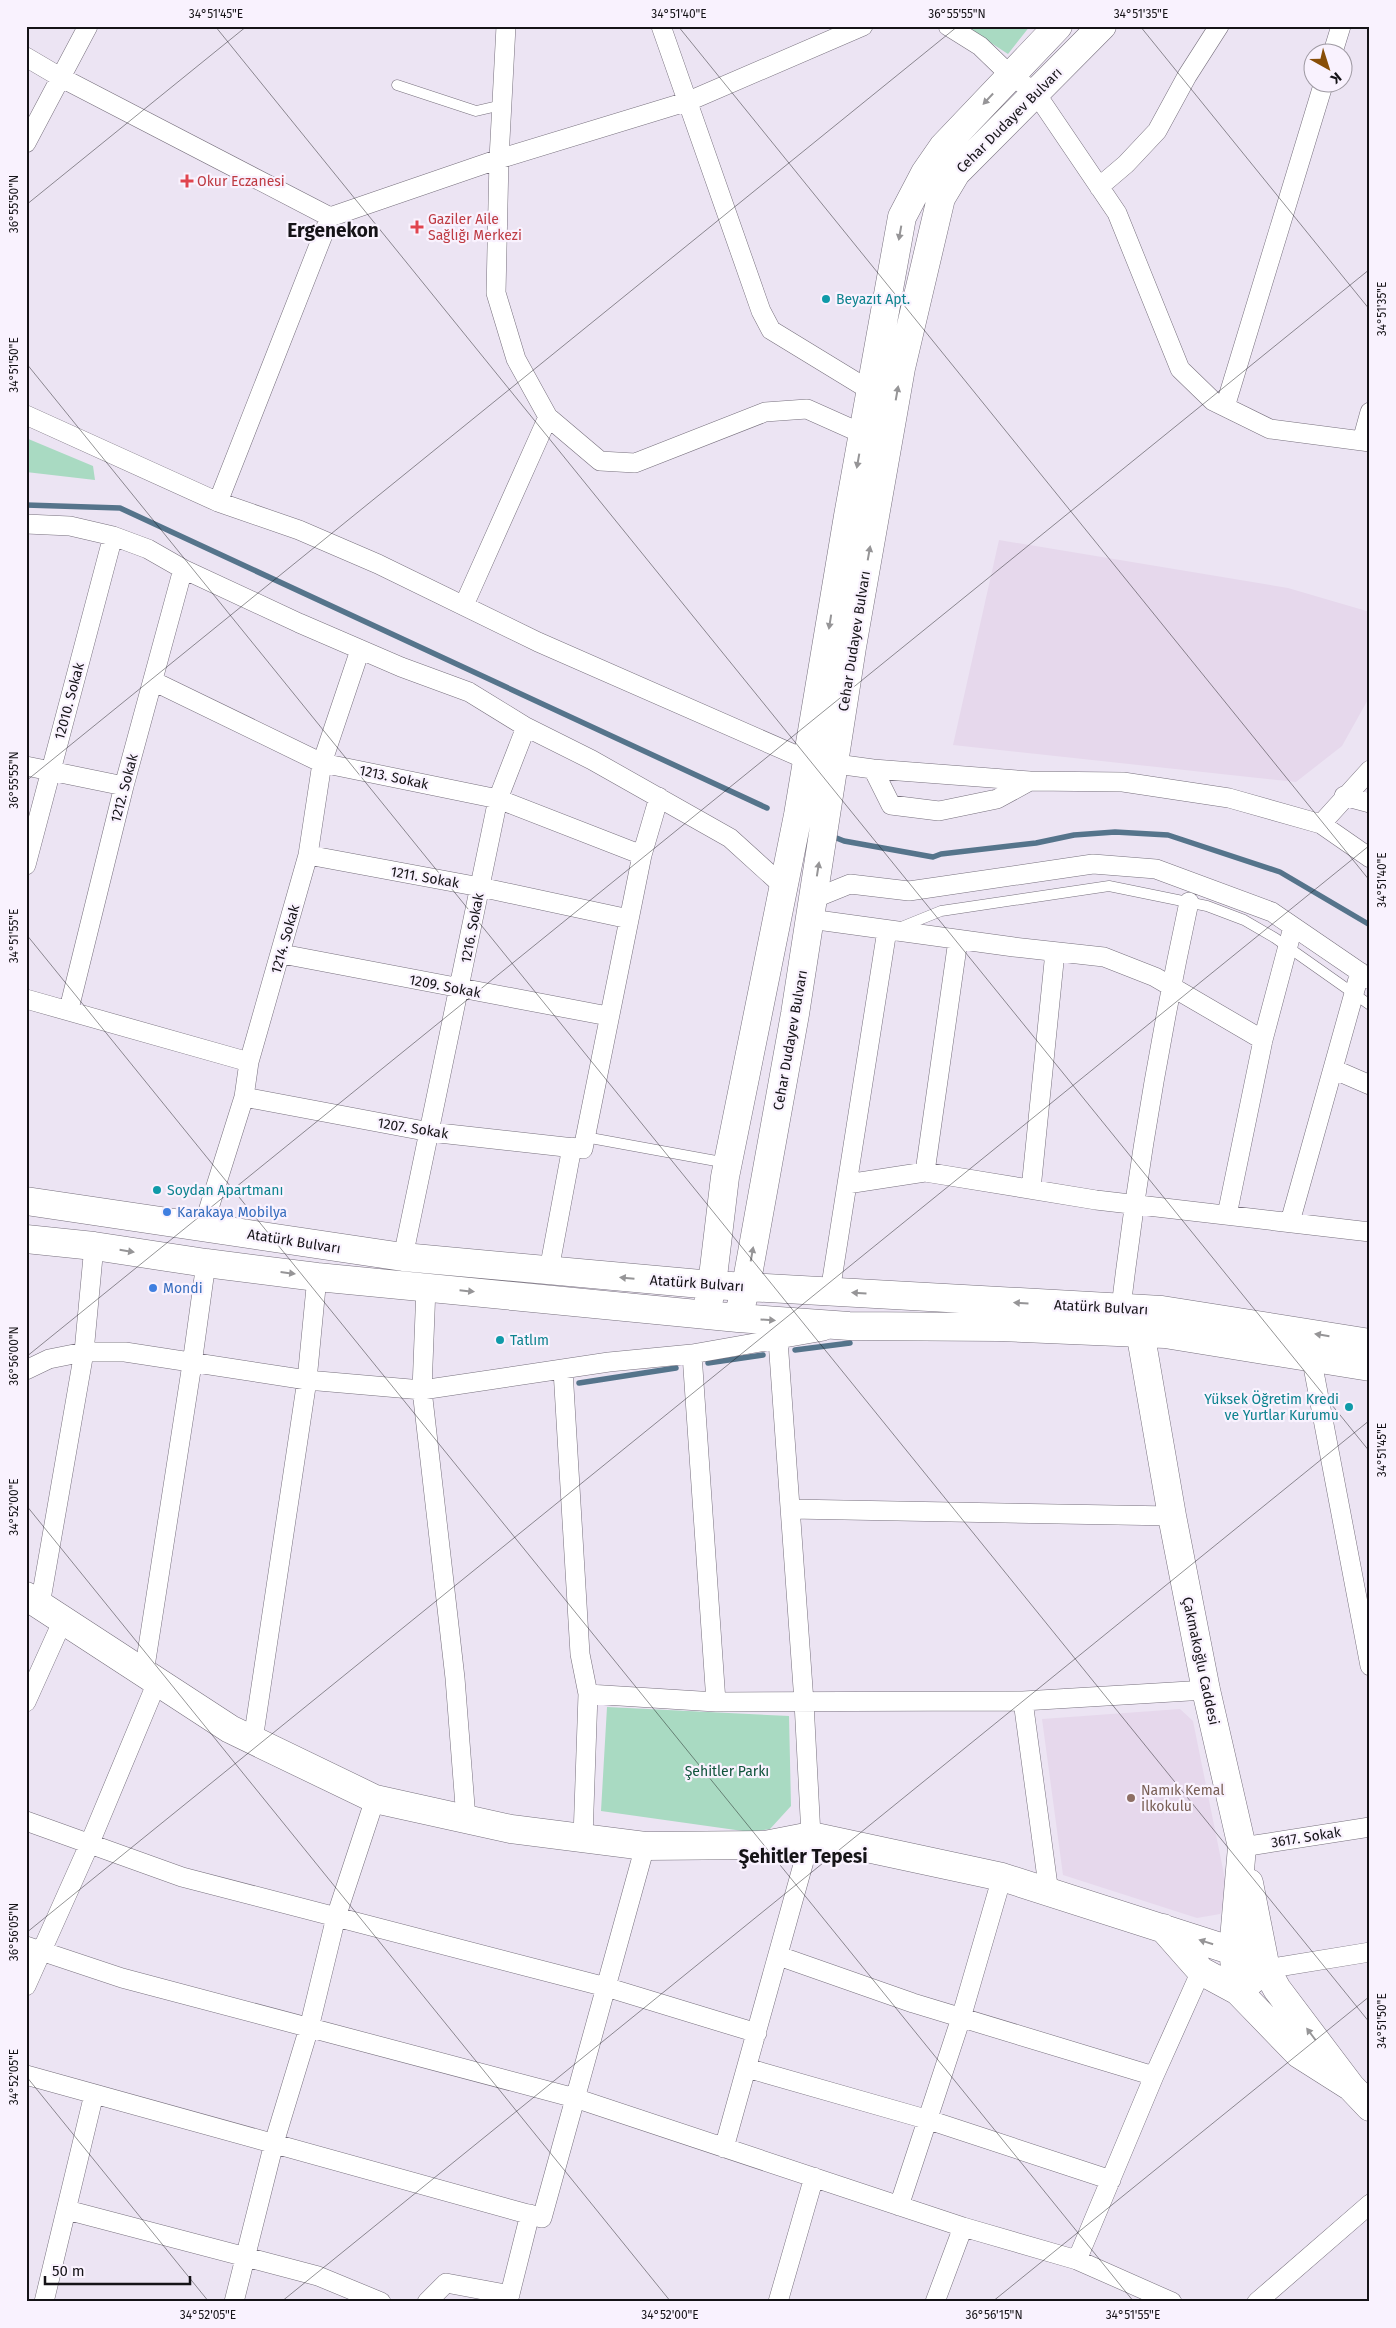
<svg xmlns="http://www.w3.org/2000/svg" width="1396" height="2328" font-family="'Fira Sans',sans-serif">
	<rect width="100%" height="100%" fill="#ece4f3"/>
	<path fill="#e6d8ec" d="M999,540L1288,588L1370,612V696L1342,746L1296,782L953,745Z
		M1180,1709L1193,1721L1229,1899L1220,1914L1197,1918L1063,1875L1042,1719Z"/>
	<path fill="#a9dac2" d="M965,26H1030L1008,54Z
		M26,438L93,466L95,480L26,472Z
		M607,1707L789,1716L791,1806L770,1829L750,1832L601,1811Z"/>
	<g fill="none" stroke-linecap="round" stroke-linejoin="round">
		<path stroke="#55748b" stroke-width="5.5" d="M26,505L120,508L767,808
			M834,837L844,841L933,857L941,854L1036,843L1074,835L1115,832L1168,835L1280,872L1370,925
			M795,1350L850,1343
			M708,1363L763,1355
			M579,1383L676,1368"/>
		<g stroke="#77707d" stroke-width="11">
			<path id="lane" d="M397,85L476,111L502,105
				M899,928L941,911L1109,886L1207,906L1244,920L1275,938L1370,1005
				M585,1137L727,1163"/>
		</g>
		<g stroke="#77707d" stroke-width="20">
			<path id="street" d="M506,26L499,159L496,293L516,359L548,417L600,461L635,463L765,412L807,409L863,434
				M661,26L761,311L771,330L871,391
				M948,26L980,46L1010,75L1035,92L1117,213L1180,369L1213,401L1270,429L1370,442
				M1333,52L1341,26
				M26,57L60,77L330,217L499,159L689,101L863,26
				M26,143L88,26
				M1099,187L1126,164L1157,131L1187,76L1219,26
				M1225,407L1324,82
				M26,415L218,502L299,530L378,564L538,642L807,760L873,769L1030,781L1123,782L1229,798L1321,824L1370,858
				M1362,441L1370,412
				M218,502L330,217
				M26,524L70,526L113,536L148,549L183,569L299,623L401,667L469,692L526,727L592,760L730,838L784,887
				M464,605L548,417
				M153,681L322,763L498,799L642,855
				M26,766L124,786
				M873,769L891,805L939,811L997,799L1030,781
				M1344,796L1370,803
				M1321,824L1370,770
				M308,855L480,887L629,919
				M26,865L113,536
				M813,899L850,884L909,891L1093,864L1156,869L1272,912L1370,979
				M810,919L1014,947L1104,957L1155,977L1263,1040
				M282,954L608,1016
				M26,999L249,1062
				M69,1009L124,786L183,569
				M1333,1069L1370,1085
				M244,1097L430,1132L583,1149L642,855L659,797
				M925,1172L958,940
				M847,1184L925,1172L1096,1200L1370,1232
				M1031,1189L1055,952
				M1227,1215L1263,1040L1293,927
				M1290,1222L1360,972
				M203,1227L244,1097L249,1062L308,855L322,763L360,650
				M403,1257L498,799L526,727
				M549,1270L572,1147
				M426,1287L422,1390L455,1678L466,1819
				M830,1292L887,930
				M1121,1308C1137,1172 1160,1037 1189,902
				M692,1354L716,1702
				M1311,1356L1370,1666
				M26,1370L49,1359L84,1352H125L307,1380L422,1390L609,1362L692,1354L824,1331
				M563,1370L580,1654L588,1694L583,1838
				M791,1509L1172,1516
				M40,1605L84,1352L94,1246
				M144,1673L192,1364L206,1263
				M588,1694L716,1702L1023,1701L1206,1690
				M1023,1701L1049,1893
				M26,1702L63,1620
				M253,1740L307,1380L317,1277
				M26,1821L182,1877L606,1987L757,2033
				M1242,1847L1370,1827
				M26,1946L122,1978L575,2098L963,2227L1077,2260L1172,2302
				M779,1956L913,2003L1154,2076
				M1266,1969L1370,1952
				M26,1986L89,1845L157,1682
				M747,2068L929,2120L1111,2180
				M26,2075L542,2218L645,1846
				M724,2148L811,1836L804,1702L778,1340
				M899,2206L961,2018L1002,1877
				M67,2210L318,2276L381,2302
				M1077,2260L1154,2076L1201,1971
				M44,2302L94,2094
				M234,2302L274,2143L309,2028L336,1917L375,1799
				M427,2302L446,2283L510,2295
				M508,2302L530,2214
				M778,2302L814,2177
				M935,2302L963,2227
				M1257,2302L1370,2204"/>
		</g>
		<g stroke="#77707d" stroke-width="29">
			<path id="secondary" d="M26,1201L403,1257L712,1285L1162,1310L1370,1343
				M26,1239L94,1246L206,1263L317,1277L738,1318L849,1326L999,1327L1165,1334L1370,1367
				M706,1314L712,1285L725,1177L798,815L848,516L902,217L925,173L943,147L1058,26
				M738,1318L746,1286L795,1014L852,647L901,368L941,198L956,173L1102,26
				M1140,1331L1172,1516L1206,1690L1242,1847L1233,1951L1238,1991L1299,2054L1351,2087
				M26,1596L230,1729L375,1799L511,1829L645,1846L765,1845L811,1836L1002,1877L1233,1951L1266,1969L1238,1991L1201,1971L1163,1928
				M1249,1883L1266,1969L1277,1989L1351,2087L1370,2107"/>
		</g>
		<use href="#lane" stroke="#fff" stroke-width="10"/>
		<use href="#street" stroke="#fff" stroke-width="19"/>
		<use href="#secondary" stroke="#fff" stroke-width="28"/>
	</g>
	<defs><path id="oneway-solid" d="M-6-.8H1V-3.2L6.5 0L1 3.2V.8H-6Z" transform="scale(1.25)"/></defs>
	<g fill="#969597">
		<use href="#oneway-solid" transform="translate(988 99) rotate(133)"/>
		<use href="#oneway-solid" transform="translate(900 233) rotate(100)"/>
		<use href="#oneway-solid" transform="translate(897 393) rotate(-80)"/>
		<use href="#oneway-solid" transform="translate(858 461) rotate(100)"/>
		<use href="#oneway-solid" transform="translate(869 553) rotate(-80)"/>
		<use href="#oneway-solid" transform="translate(830 622) rotate(99)"/>
		<use href="#oneway-solid" transform="translate(818 869) rotate(-81)"/>
		<use href="#oneway-solid" transform="translate(127 1251) rotate(9)"/>
		<use href="#oneway-solid" transform="translate(752 1254) rotate(-80)"/>
		<use href="#oneway-solid" transform="translate(288 1273) rotate(7)"/>
		<use href="#oneway-solid" transform="translate(627 1278) rotate(-175)"/>
		<use href="#oneway-solid" transform="translate(467 1291) rotate(6)"/>
		<use href="#oneway-solid" transform="translate(859 1293) rotate(-177)"/>
		<use href="#oneway-solid" transform="translate(1021 1303) rotate(-177)"/>
		<use href="#oneway-solid" transform="translate(768 1320) rotate(4)"/>
		<use href="#oneway-solid" transform="translate(1322 1335) rotate(-171)"/>
		<use href="#oneway-solid" transform="translate(1206 1942) rotate(-162)"/>
		<use href="#oneway-solid" transform="translate(1311 2034) rotate(-127)"/>
	</g>
	<path fill="none" stroke="#151317" stroke-width="1" stroke-opacity="0.45" d="M215,26L1370,1452M678,26L1370,881M1140,26L1370,310M26,205L247,26M26,363L1370,2023M26,781L958,26M26,934L1134,2302M26,1357L1370,269M26,1505L671,2302M26,1933L1370,845M26,2076L209,2302M281,2302L1370,1420M992,2302L1370,1996"/>
	<g fill="#e0444e" stroke="#f9f2fe" stroke-width="2">
		<path d="M184.5 173.5h5v5h5v5h-5v5h-5v-5h-5v-5h5z"/>
		<path d="M414.5 219.5h5v5h5v5h-5v5h-5v-5h-5v-5h5z"/>
	</g>
	<g fill="#0f9aa8" stroke="#f9f2fe" stroke-width="2">
		<circle cx="826" cy="299" r="5"/>
		<circle cx="157" cy="1190" r="5"/>
		<circle cx="500" cy="1340" r="5"/>
		<circle cx="1349" cy="1407" r="5"/>
	</g>
	<g fill="#3f7fe0" stroke="#f9f2fe" stroke-width="2">
		<circle cx="167" cy="1212" r="5"/>
		<circle cx="153" cy="1288" r="5"/>
	</g>
	<circle fill="#8d6e63" stroke="#f9f2fe" stroke-width="2" cx="1131" cy="1798" r="5"/>
	<g text-anchor="middle" stroke-width="4.5" stroke-linejoin="round" paint-order="stroke">
		<g font-size="14" fill="#151317" stroke="#f9f2fe">
			<text transform="translate(1009 120) rotate(-45)" y="5">Cehar Dudayev Bulvarı</text>
			<text transform="translate(854 641) rotate(-81)" y="5">Cehar Dudayev Bulvarı</text>
			<text transform="translate(69 701) rotate(-75)" y="5">12010. Sokak</text>
			<text transform="translate(394 777) rotate(12)" y="5">1213. Sokak</text>
			<text transform="translate(124 788) rotate(-75)" y="5">1212. Sokak</text>
			<text transform="translate(425 877) rotate(10)" y="5">1211. Sokak</text>
			<text transform="translate(472 928) rotate(-79)" y="5">1216. Sokak</text>
			<text transform="translate(285 939) rotate(-74)" y="5">1214. Sokak</text>
			<text transform="translate(445 986) rotate(11)" y="5">1209. Sokak</text>
			<text transform="translate(790 1040) rotate(-80)" y="5">Cehar Dudayev Bulvarı</text>
			<text transform="translate(413 1128) rotate(9)" y="5">1207. Sokak</text>
			<text transform="translate(294 1241) rotate(9)" y="5">Atatürk Bulvarı</text>
			<text transform="translate(697 1283) rotate(4)" y="5">Atatürk Bulvarı</text>
			<text transform="translate(1101 1307) rotate(3)" y="5">Atatürk Bulvarı</text>
			<text transform="translate(1201 1661) rotate(78)" y="5">Çakmakoğlu Caddesi</text>
			<text transform="translate(1306 1837) rotate(-9)" y="5">3617. Sokak</text>
		</g>
		<g font-size="14" fill="#be3a42" stroke="#f9f2fe" text-anchor="start">
			<text x="197" y="186">Okur Eczanesi</text>
			<text x="428" y="224">Gaziler Aile<tspan x="428" dy="16">Sağlığı Merkezi</tspan></text>
		</g>
		<g font-size="14" fill="#0d838f" stroke="#f9f2fe" text-anchor="start">
			<text x="836" y="304">Beyazıt Apt.</text>
			<text x="167" y="1195">Soydan Apartmanı</text>
			<text x="510" y="1345">Tatlım</text>
			<text x="1339" y="1404" text-anchor="end">Yüksek Öğretim Kredi<tspan x="1339" dy="16">ve Yurtlar Kurumu</tspan></text>
		</g>
		<g font-size="14" fill="#366cbe" stroke="#f9f2fe" text-anchor="start">
			<text x="177" y="1217">Karakaya Mobilya</text>
			<text x="163" y="1293">Mondi</text>
		</g>
		<g font-size="14" fill="#0f533b" stroke="#f9f2fe">
			<text x="727" y="1776">Şehitler Parkı</text>
		</g>
		<g font-size="14" fill="#785e54" stroke="#f9f2fe" text-anchor="start">
			<text x="1141" y="1795">Namık Kemal<tspan x="1141" dy="16">İlkokulu</tspan></text>
		</g>
		<g font-size="19" font-weight="bold" fill="#151317" stroke="#f9f2fe">
			<text x="333" y="237">Ergenekon</text>
			<text x="803" y="1863">Şehitler Tepesi</text>
		</g>
	</g>
	<rect width="1396" height="2328" fill="none" stroke="#f9f2fe" stroke-width="55"/>
	<g transform="translate(1328 68) rotate(141)"><circle r="24" fill="#f9f2fe" stroke="#9e99a2"/>
	<path d="M0-4L9 19L0 12L-9 19Z" fill="#884e07"/>
	<text y="-8" font-size="14" font-weight="bold" text-anchor="middle" fill="#151317">K</text>
	</g>
	<path d="M45 2276v8h145v-8" fill="none" stroke="#151317" stroke-width="2.5"/>
	<text x="52" y="2276" font-size="15" fill="#151317" stroke="#f9f2fe" stroke-width="4" paint-order="stroke">50 m</text>
	<rect x="28" y="28" width="1340" height="2272" fill="none" stroke="#151317" stroke-width="2"/>
	<g font-size="12" text-anchor="middle" fill="#151317">
		<text x="216" y="18">34°51'45"E</text>
		<text x="679" y="18">34°51'40"E</text>
		<text x="957" y="18">36°55'55"N</text>
		<text x="1141" y="18">34°51'35"E</text>
		<text transform="translate(14 204) rotate(-90)" y="4">36°55'50"N</text>
		<text transform="translate(1382 309) rotate(-90)" y="4">34°51'35"E</text>
		<text transform="translate(14 365) rotate(-90)" y="4">34°51'50"E</text>
		<text transform="translate(14 780) rotate(-90)" y="4">36°55'55"N</text>
		<text transform="translate(1382 880) rotate(-90)" y="4">34°51'40"E</text>
		<text transform="translate(14 936) rotate(-90)" y="4">34°51'55"E</text>
		<text transform="translate(14 1356) rotate(-90)" y="4">36°56'00"N</text>
		<text transform="translate(1382 1450) rotate(-90)" y="4">34°51'45"E</text>
		<text transform="translate(14 1507) rotate(-90)" y="4">34°52'00"E</text>
		<text transform="translate(14 1932) rotate(-90)" y="4">36°56'05"N</text>
		<text transform="translate(1382 2021) rotate(-90)" y="4">34°51'50"E</text>
		<text transform="translate(14 2077) rotate(-90)" y="4">34°52'05"E</text>
		<text x="208" y="2319">34°52'05"E</text>
		<text x="670" y="2319">34°52'00"E</text>
		<text x="994" y="2319">36°56'15"N</text>
		<text x="1133" y="2319">34°51'55"E</text>
	</g>
</svg>
